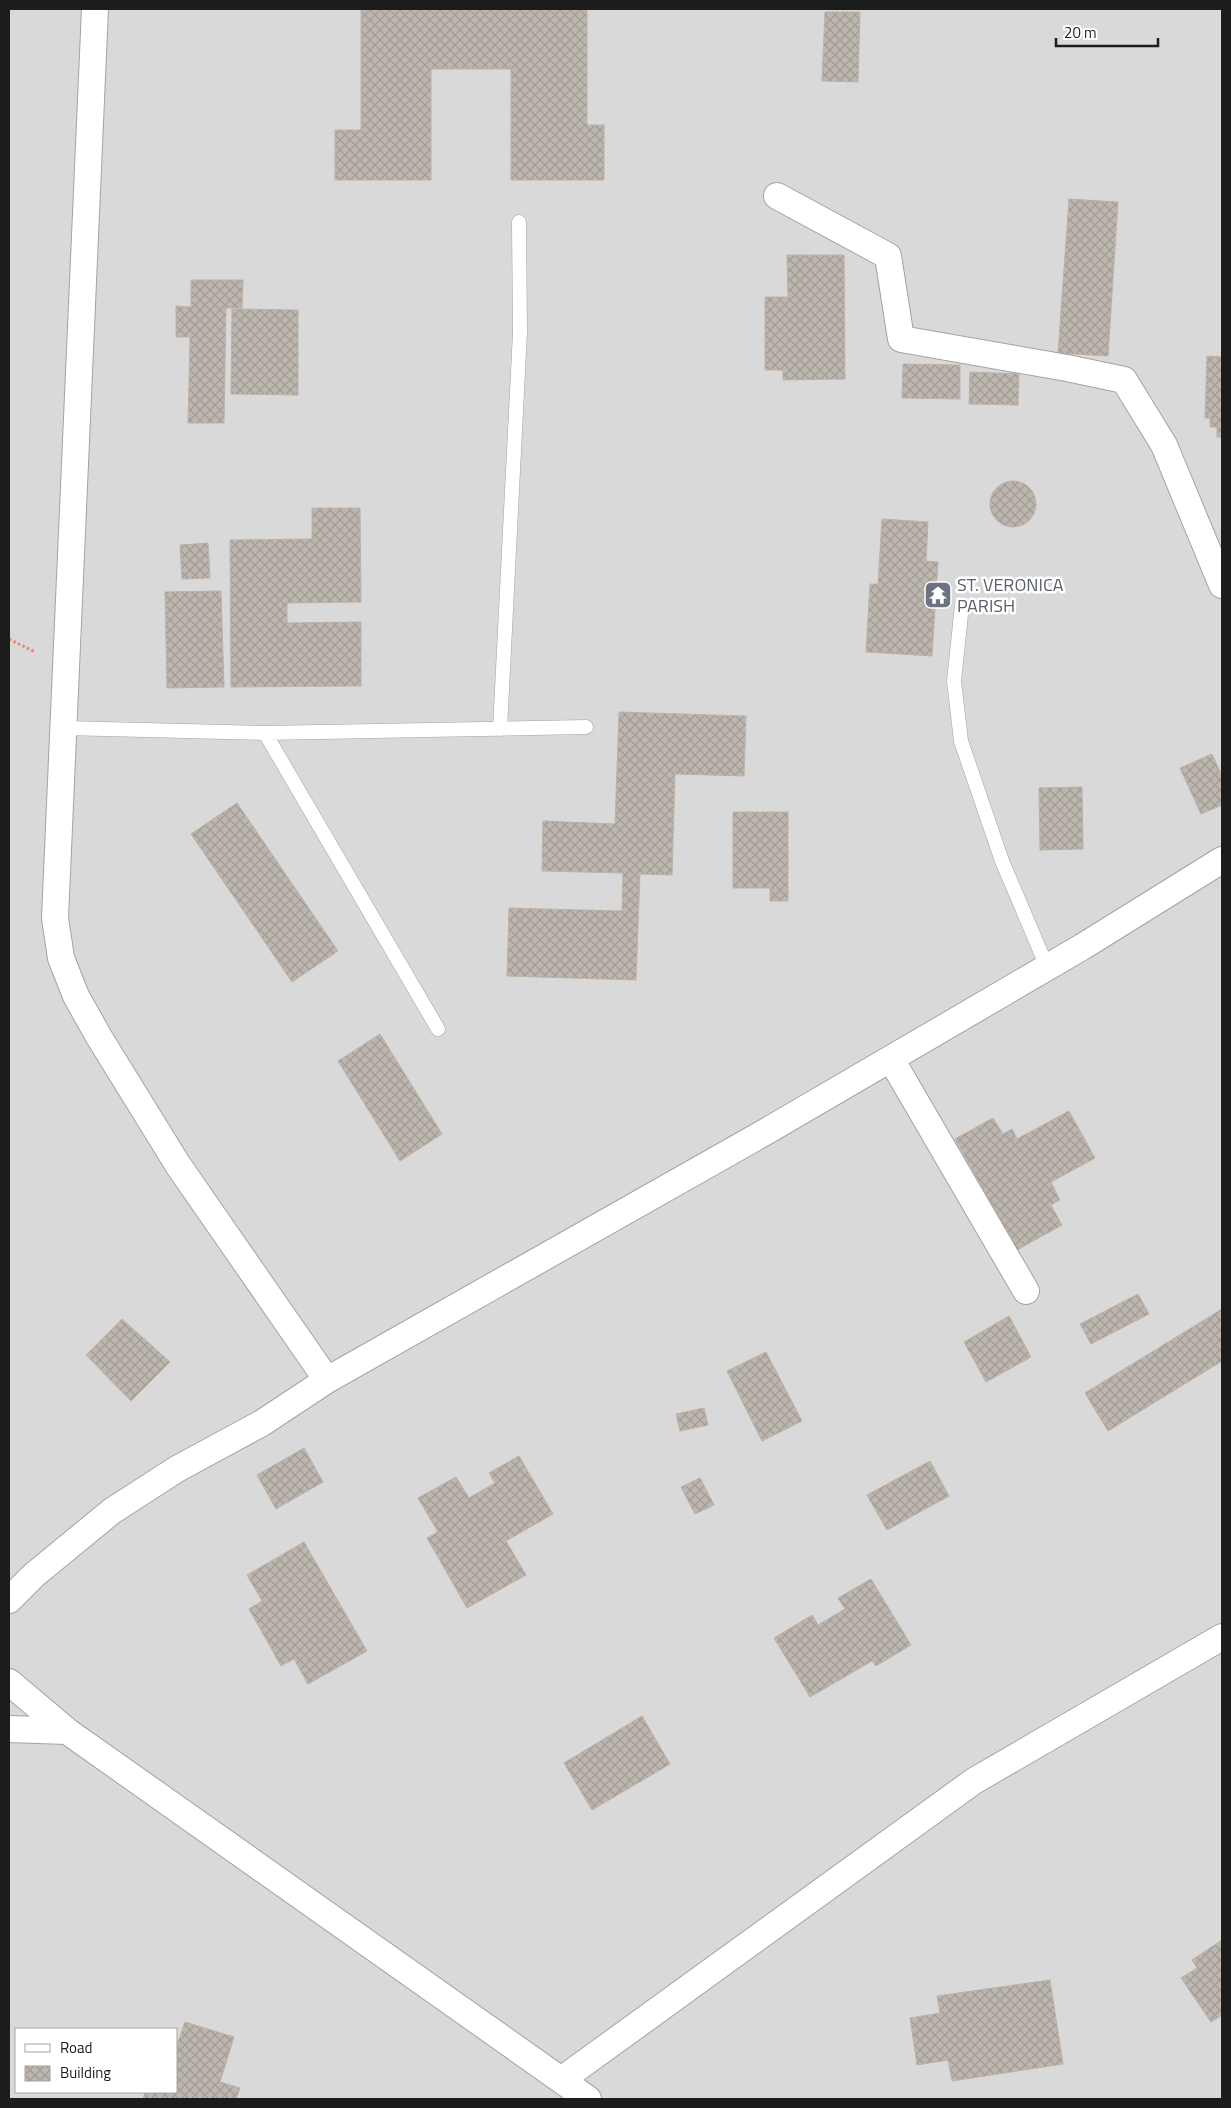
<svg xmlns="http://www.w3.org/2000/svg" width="1231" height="2108" font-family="'Titillium Web',sans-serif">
	<defs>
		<pattern id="building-cross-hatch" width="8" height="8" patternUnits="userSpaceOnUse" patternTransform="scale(1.25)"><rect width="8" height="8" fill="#bdb6af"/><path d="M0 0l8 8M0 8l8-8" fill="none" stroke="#a29c96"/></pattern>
	</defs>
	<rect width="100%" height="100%" fill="#edeae3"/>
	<path fill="#dad9d9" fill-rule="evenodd" d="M9,9H1222V2099H9ZM16,2029H176V2092H16Z"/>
	<path fill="url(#building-cross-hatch)" stroke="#beb1a6" d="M361,9H587V125H604V180H511V69H431V180H335V130H361Z
		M825,12H860L858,82L822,81Z
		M1069,199L1118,202L1108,356L1058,353Z
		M787,255H844L845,379L783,380V370H765V297H788Z
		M191,280H243L242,308H226L224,423H188L190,337H176V306L191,307Z
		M232,309L298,310V395L231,394Z
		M1207,356L1222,357V437H1217V427H1210V418H1205Z
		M903,364L960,365V399L902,398Z
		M970,372L1019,374L1018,405L969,404Z
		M990 504a23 23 0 1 1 46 0a23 23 0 1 1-46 0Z
		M312,508H360L361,602L287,603V623L361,622V686L231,687L230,540L312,539Z
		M882,519L928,522L926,561L938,562L932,656L866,652L870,584H878Z
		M208,543L210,578L182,579L180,545Z
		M221,591L224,687L167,688L165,592Z
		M619,712L746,716L744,776L675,774L672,875L640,874L636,980L507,976L509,908L622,911L623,873L542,871L543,821L615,824Z
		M1212,754L1222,776V805L1201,814L1180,768Z
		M1082,787L1083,849L1040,850L1039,788Z
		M237,803L338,951L292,982L191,834Z
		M733,812H788V901H770V888H733Z
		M380,1034L442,1134L400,1161L338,1061Z
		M1069,1111L1095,1158L1051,1182L1060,1200L1051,1205L1062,1225L1017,1250L955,1139L993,1118L1003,1134L1012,1129L1017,1139Z
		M1138,1294L1149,1314L1091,1344L1080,1324Z
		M1222,1309V1361L1108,1431L1085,1393Z
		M1009,1316L1031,1357L986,1382L964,1342Z
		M122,1319L170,1362L131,1401L86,1355Z
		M766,1352L802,1421L762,1441L727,1371Z
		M704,1408L708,1425L680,1431L676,1414Z
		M304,1448L323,1482L276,1509L257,1475Z
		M519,1456L553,1514L506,1541L526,1575L467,1608L427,1538L438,1532L418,1498L456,1477L469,1498L495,1483L489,1473Z
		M930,1461L949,1496L887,1530L867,1495Z
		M700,1478L714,1505L695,1514L681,1487Z
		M304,1542L367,1651L308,1684L294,1659L281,1666L249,1609L262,1601L247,1575Z
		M871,1579L911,1645L876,1666L872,1661L810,1697L774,1638L812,1615L818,1625L845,1609L838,1598Z
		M642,1716L670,1764L592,1810L564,1763Z
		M1222,1940V2015L1211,2022L1181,1978L1197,1968L1192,1960Z
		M1050,1980L1063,2064L952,2081L948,2060L917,2065L910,2018L940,2013L937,1996Z
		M185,2022L234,2037L220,2082L240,2088L236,2099H143L145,2092H176V2048Z"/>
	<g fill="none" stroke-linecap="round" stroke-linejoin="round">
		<g stroke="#a3a3a3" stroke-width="15">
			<path id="service" d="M962,605L954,681L961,741L1002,861L1047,967
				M63,728L265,733L586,727
				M500,729L520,332L519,222
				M265,733L438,1029"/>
		</g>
		<g stroke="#a3a3a3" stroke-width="28">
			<path id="minor" d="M95,9L55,918L61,958L76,996L99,1037L178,1165L327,1380
				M777,196L888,256L901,339L1067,368L1124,380L1164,445L1222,585
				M891,1059L1026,1291
				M9,1600L34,1575L112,1511L177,1469L262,1423L327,1380L767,1131L1082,947L1222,860
				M9,1682L67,1731L588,2099
				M9,1729L67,1731
				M561,2080L974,1781L1222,1637"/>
		</g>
		<path stroke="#f2816f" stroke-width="3" stroke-dasharray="2.5 2.5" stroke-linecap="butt" d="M9,639L35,652"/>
		<use href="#service" stroke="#fff" stroke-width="14"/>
		<use href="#minor" stroke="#fff" stroke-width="26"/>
	</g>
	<defs>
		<g id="temple-square" transform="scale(1.4375)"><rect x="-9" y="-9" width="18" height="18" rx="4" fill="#6b7280" stroke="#fff"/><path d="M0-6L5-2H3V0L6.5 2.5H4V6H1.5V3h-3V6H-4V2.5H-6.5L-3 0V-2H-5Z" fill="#fff"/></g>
	</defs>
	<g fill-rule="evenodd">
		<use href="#temple-square" x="938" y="595"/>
	</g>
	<g text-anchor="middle" stroke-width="5" stroke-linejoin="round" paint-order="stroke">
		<g font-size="18" fill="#5b616d" stroke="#fff" text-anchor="start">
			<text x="957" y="591">ST. VERONICA<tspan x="957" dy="21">PARISH</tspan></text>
		</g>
	</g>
	<rect width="1231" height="2108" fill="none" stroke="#1c1c1c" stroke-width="20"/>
	<rect x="15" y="2028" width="162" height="65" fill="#ffffff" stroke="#a4a4a4"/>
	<rect x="25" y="2044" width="25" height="8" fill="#ffffff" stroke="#a4a4a4"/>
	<text x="60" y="2053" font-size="15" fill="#1c1c1c">Road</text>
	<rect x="25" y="2066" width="25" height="15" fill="url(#building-cross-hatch)" stroke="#a4a4a4"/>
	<text x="60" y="2078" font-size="15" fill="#1c1c1c">Building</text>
	<path d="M1056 38v8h102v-8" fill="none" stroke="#1c1c1c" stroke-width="2.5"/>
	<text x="1064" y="38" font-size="15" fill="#1c1c1c" stroke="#ffffff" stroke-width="4" paint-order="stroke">20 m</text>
</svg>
